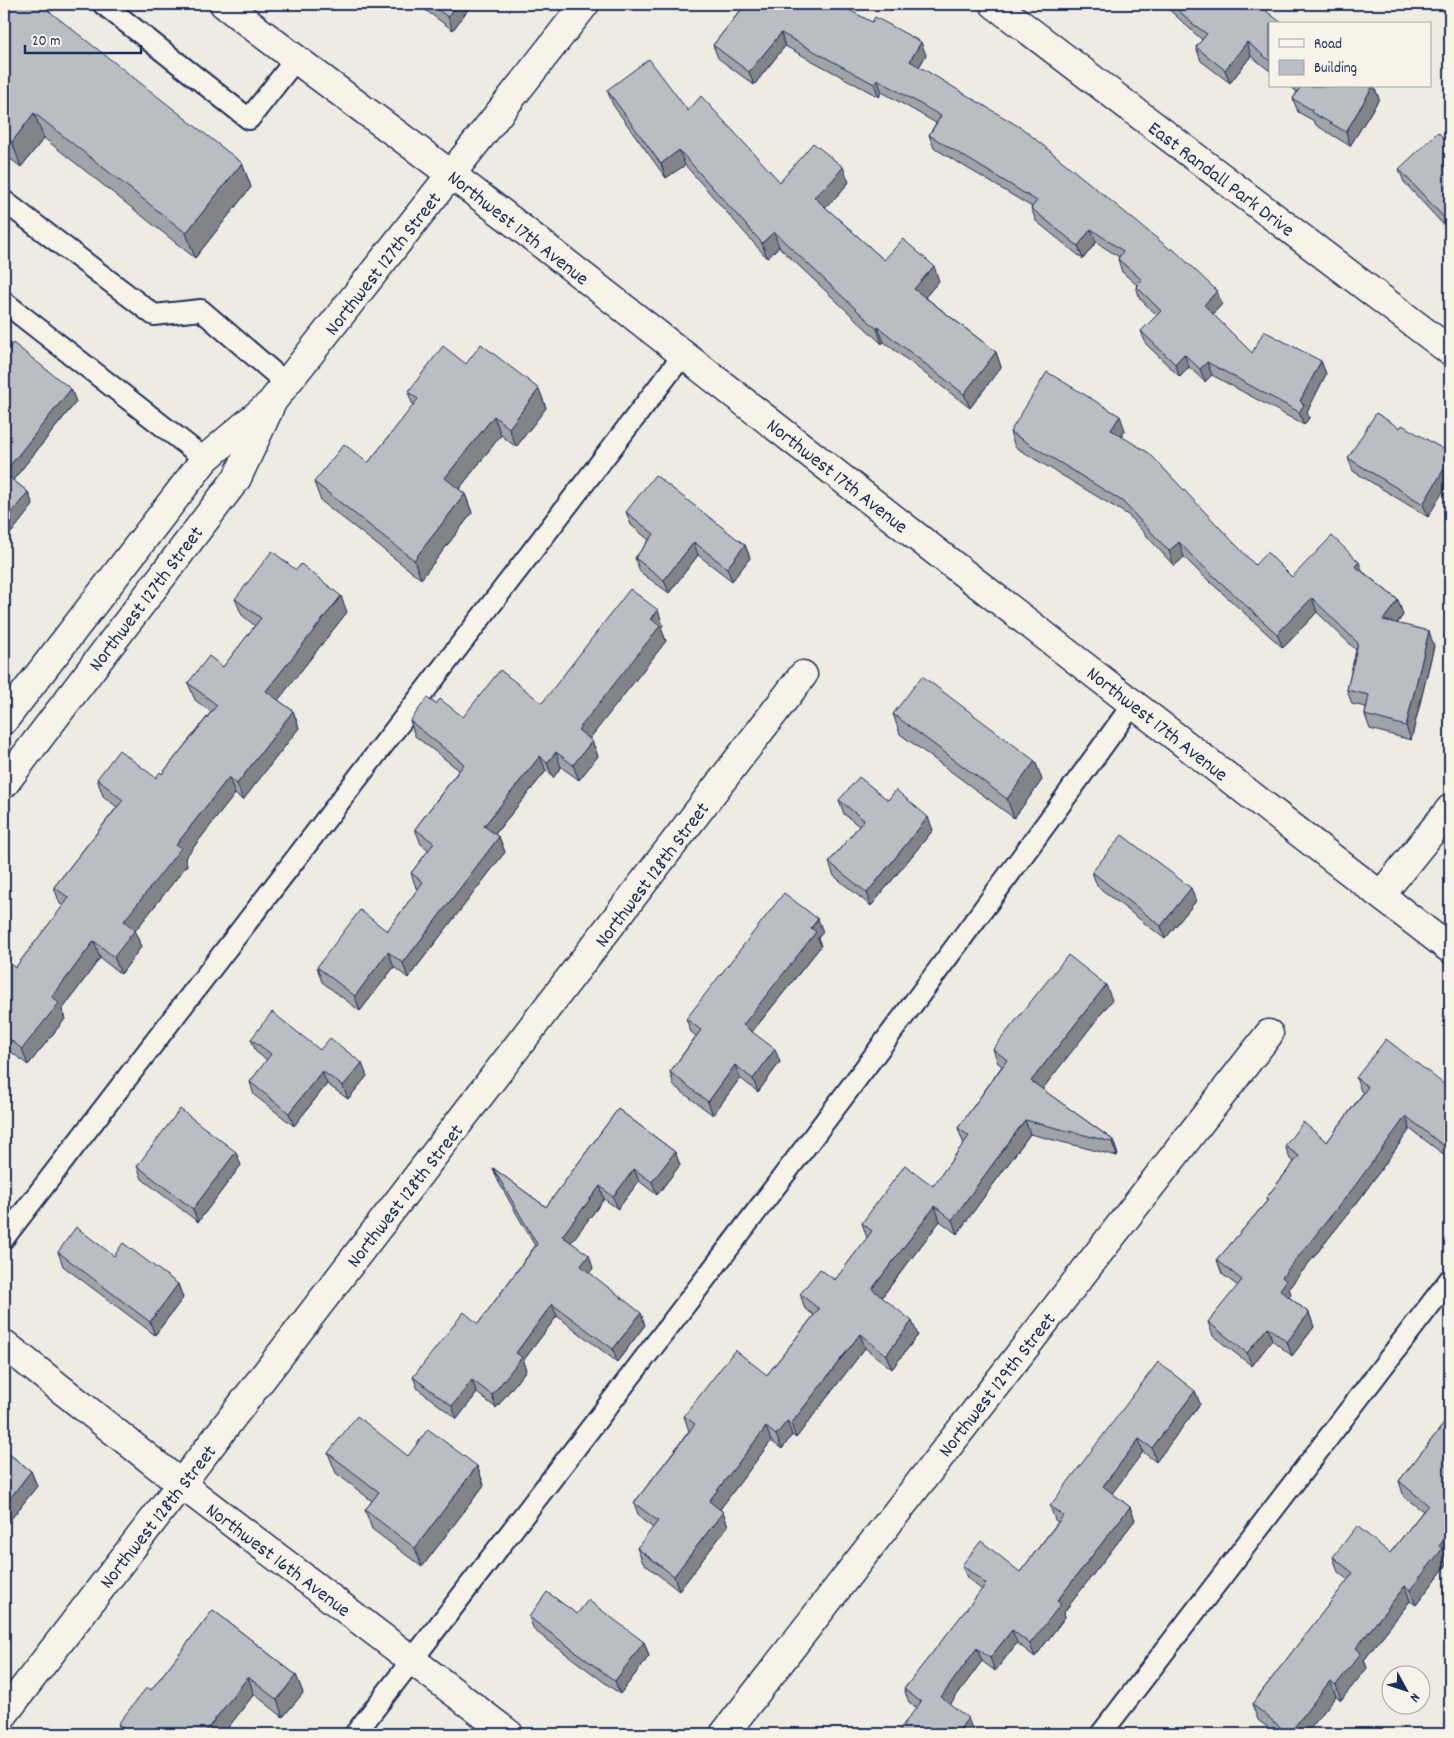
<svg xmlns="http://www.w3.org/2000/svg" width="1454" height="1738" font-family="Dekko,sans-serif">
	<rect width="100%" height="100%" fill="#eeebe2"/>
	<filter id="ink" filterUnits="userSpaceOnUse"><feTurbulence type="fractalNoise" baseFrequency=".02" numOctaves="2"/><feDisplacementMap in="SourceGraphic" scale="10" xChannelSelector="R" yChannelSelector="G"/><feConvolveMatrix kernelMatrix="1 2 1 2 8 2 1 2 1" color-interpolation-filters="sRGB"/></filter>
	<g filter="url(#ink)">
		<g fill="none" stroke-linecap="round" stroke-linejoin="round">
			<g stroke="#1b2f5e" stroke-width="24">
				<path id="lane" d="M103,4L249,119L295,60
					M4,201L154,315L201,310L287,384
					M4,302L205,459
					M4,1238L683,355
					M355,1734C618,1393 882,1053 1133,704
					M1101,1734L1450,1279"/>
			</g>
			<g stroke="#1b2f5e" stroke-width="31">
				<path id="street" d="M994,4L1450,351
					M1381,895L1450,809
					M4,1344L181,1484L509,1734
					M4,1714L803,675
					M724,1734L1269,1034"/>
			</g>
			<g stroke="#1b2f5e" stroke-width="31">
				<path id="secondary" d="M224,4C317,77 414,145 507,217L912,533L1450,949
					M4,720L205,459L271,403L585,4
					M4,784L237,478L269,409"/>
			</g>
			<use href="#lane" stroke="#f7f3e8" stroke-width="20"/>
			<use href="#street" stroke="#f7f3e8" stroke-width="28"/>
			<use href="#secondary" stroke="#f7f3e8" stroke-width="28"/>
		</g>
		<path fill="#a0a3a7" stroke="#1b2f5e" d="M4,4L242,163L251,187L195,258L44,138L21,167L4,154Z
			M417,4H472L453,30Z
			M740,4H838L926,55L919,67L1222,304L1213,314L1252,353L1321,361L1326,374L1307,412L1309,418L1304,425L1212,375L1205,382L1189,367L1180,377L1146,344L1141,331L1157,315L1140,299L1136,286L1137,285L1122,272L1118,259L1119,257L1096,242L1083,259L1036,221L1031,208L1032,207L934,148L929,135L936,123L882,92L879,97L785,46L754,85L718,58L713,45L744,6Z
			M1163,4H1257L1270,24V71L1251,56L1230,83L1201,61L1196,47L1202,40Z
			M1290,86H1374L1379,99L1350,146L1316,125L1314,121L1298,112L1293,99L1297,92Z
			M607,90L688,111L780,182H849L837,196L825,207L884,260L939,281L925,297L996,352L1001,367L970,408L884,342L882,344L779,247L767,258L685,165L666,178L613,105Z
			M1450,145V232L1404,182L1399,169Z
			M4,355L71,389L76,402L13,480L28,492L33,505L11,533L4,528Z
			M466,364L539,389L546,408L516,447L501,435L459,489L465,494L472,513L421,579L321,501L314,482L368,463L413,406L408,392Z
			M1400,428L1428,517L1353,471L1348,458Z
			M1125,430L1122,436L1255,565L1292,577L1362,571L1398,600L1403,615L1397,624L1434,646L1411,740L1370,729L1365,715L1366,707L1352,704L1347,690L1356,650L1317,612L1283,648L1198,571L1184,557L1174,566L1128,515L1015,447L1010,432Z
			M626,512L745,545L750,558L732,581L698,555L669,593L640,572L635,558L649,540L631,525Z
			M235,599L347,612L278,700L293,711L299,728L243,800L235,794L185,858L187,865L135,931L141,947L121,974L100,958L62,1010L65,1019L28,1065L10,1051L4,1059V959L15,968L63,906L60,904L54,887L117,807L103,796L97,779L156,778L162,774L211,712L195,700L188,683L223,667L255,626L242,615Z
			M663,625L661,628L666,641L589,739L592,741L598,756L579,780L561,767L553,778L546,771L495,834L499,837L505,852L408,978L394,967L360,1011L322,982L317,967L387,931L418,889L416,888L411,873L429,850L421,844L415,829L459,770L415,736L410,721L436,704L463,717L542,703Z
			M893,714L1035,761L1042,780L1014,818L900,734Z
			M839,800H888L933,830L871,906L834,876L829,862L859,826L844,814Z
			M1092,872L1196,901L1165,939L1097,886Z
			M823,932L818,938L821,946L752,1032L780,1062L758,1092L740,1078L713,1115L674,1086L670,1072L696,1036L691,1032L686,1019Z
			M1112,1000L1042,1089L1113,1140L1118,1155L1117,1156L1030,1134L957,1234L940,1221L882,1297L918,1335L892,1369L865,1348L796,1438L792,1435L782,1449L771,1441L720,1509L723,1512L728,1526L679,1591L643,1563L637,1548L653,1528L639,1517L634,1503L689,1431L684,1416L767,1375L814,1315L805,1309L800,1294L835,1280L867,1238L862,1223L933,1186L964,1143L963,1142L958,1128L1002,1066L998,1063L993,1049Z
			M251,1039L320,1050L367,1076L348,1099L327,1084L294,1126L254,1095L250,1082L267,1060L256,1052Z
			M1356,1078L1450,1089V1159L1410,1129L1359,1200L1289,1288L1291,1294L1289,1297L1309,1313L1314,1327L1292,1356L1272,1340L1252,1366L1213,1336L1208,1322L1238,1286L1222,1274L1217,1260L1267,1201L1266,1198L1294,1162L1290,1159L1285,1146L1327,1142L1363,1093L1361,1091Z
			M618,1109L675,1152L680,1165L657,1195L639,1181L618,1209L604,1199L571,1242L593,1268L589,1273L645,1325L617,1362L557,1316L523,1361L526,1370L496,1408L477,1393L457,1419L418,1389L413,1377L478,1324L535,1246L498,1181L493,1168L546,1207Z
			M241,1165L198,1222L142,1179L137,1166Z
			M58,1252L114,1256L178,1284L183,1298L155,1335L63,1266Z
			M1195,1391L1200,1404L1156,1462L1143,1452L1112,1493L1130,1507L1135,1520L1064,1612L1065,1617L1035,1657L1017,1643L995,1671L982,1661L950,1704L973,1731L971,1734H896L917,1708L909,1702L904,1689L982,1590L967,1578L962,1565L1020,1572L1058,1522L1055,1520L1050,1506Z
			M1450,1416L1447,1558L1448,1563L1416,1605L1410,1601L1364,1660L1367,1668L1341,1700L1336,1696L1306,1734H1276L1258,1720L1252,1704L1348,1580L1338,1572L1333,1557L1390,1553L1423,1511L1404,1497L1399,1481Z
			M4,1450L31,1471L37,1486L7,1524L4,1521Z
			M328,1453L408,1456L477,1466L484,1485L422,1567L372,1529L365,1510L372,1501L336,1473Z
			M213,1610L296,1675L303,1693L283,1717L254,1694L223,1734H122L118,1724L151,1690Z
			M577,1614L644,1642L649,1656L620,1694L534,1630L529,1617Z"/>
		<path fill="#828488" stroke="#1b2f5e" d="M458,4H472L453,30L448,17Z
			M781,33L785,46L754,85L749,72Z
			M921,42L926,55L915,74L910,61Z
			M1247,42L1251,56L1230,83L1225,70Z
			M877,79L882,92L879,97L874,84Z
			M1373,86H1374L1379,99L1350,146L1346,132Z
			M34,113L44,138L21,167L12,142Z
			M679,150L685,165L666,178L661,164Z
			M242,163L251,187L195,258L186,233Z
			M843,167L849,182L837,196L820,212L814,197Z
			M1091,229L1096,242L1083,259L1078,246Z
			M774,232L779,247L767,258L762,243Z
			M934,266L939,281L919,304L914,289Z
			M1217,291L1222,304L1209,318L1204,305Z
			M878,327L884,342L882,344L877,329Z
			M996,352L1001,367L970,408L964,394Z
			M1184,354L1189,367L1180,377L1175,364Z
			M1321,361L1326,374L1307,412L1309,418L1304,425L1299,412L1300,401Z
			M1207,362L1212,375L1205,382L1200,369Z
			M71,389L76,402L8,486L4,473Z
			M539,389L546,408L516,447L509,428Z
			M494,416L501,435L452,498L445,478Z
			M1120,416L1125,430L1117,444L1111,430Z
			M1450,459V480L1428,517L1423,504Z
			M28,492L33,505L11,533L6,520Z
			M465,494L472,513L421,579L414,560Z
			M694,542L698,555L669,593L664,580Z
			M1179,542L1184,557L1174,566L1169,551Z
			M745,545L750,558L732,581L727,568Z
			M1359,562L1364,576L1355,566Z
			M341,596L347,612L272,708L266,691Z
			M1312,598L1317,612L1283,648L1277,634Z
			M1398,600L1403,615L1388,635L1383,620Z
			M658,610L663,625L661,628L666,641L584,746L578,730Z
			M1429,631L1434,646L1411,740L1406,726Z
			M293,711L299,728L243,800L237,784Z
			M592,741L598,756L579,780L573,765Z
			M556,752L561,767L553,778L547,763Z
			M540,756L546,771L489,841L484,826Z
			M1035,761L1042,780L1014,818L1007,799Z
			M229,777L235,794L185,858L187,865L135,931L141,947L121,974L114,957L124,921L176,845Z
			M928,817L933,830L871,906L867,893Z
			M499,837L505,852L408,978L403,963Z
			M1191,888L1196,901L1165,939L1161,926Z
			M818,919L823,932L818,938L821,946L747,1038L743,1025Z
			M94,941L100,958L62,1010L65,1019L28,1065L22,1049L52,997Z
			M388,952L394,967L360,1011L355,996Z
			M1106,985L1112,1000L1037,1096L1031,1081Z
			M4,1035L10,1051L4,1059Z
			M775,1049L780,1062L758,1092L753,1079Z
			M362,1063L367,1076L348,1099L343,1086Z
			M735,1065L740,1078L713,1115L708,1102Z
			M322,1071L327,1084L294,1126L289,1113Z
			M1406,1116L1410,1129L1359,1200L1289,1288L1291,1294L1284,1303L1280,1290L1282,1277Z
			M1025,1120L1030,1134L957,1234L952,1220Z
			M1113,1140L1118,1155L1117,1156L1112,1142Z
			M1450,1140V1160L1445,1147Z
			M236,1152L241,1165L198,1222L193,1209Z
			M675,1152L680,1165L657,1195L652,1182Z
			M634,1169L639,1181L618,1209L613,1197Z
			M600,1186L604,1199L567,1248L562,1236Z
			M935,1206L940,1221L877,1303L872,1289Z
			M589,1255L593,1268L585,1279L581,1266Z
			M178,1284L183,1298L155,1335L150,1322Z
			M552,1304L557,1316L523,1361L526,1370L496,1408L492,1395L516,1353Z
			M641,1313L645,1325L617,1362L613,1349Z
			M1309,1313L1314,1327L1292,1356L1287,1342Z
			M912,1321L918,1335L892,1369L886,1355Z
			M1268,1327L1272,1340L1252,1366L1247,1353Z
			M860,1334L865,1348L796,1438L791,1424Z
			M472,1380L477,1393L457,1419L452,1406Z
			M1195,1391L1200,1404L1156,1462L1152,1448Z
			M787,1421L792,1435L782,1449L776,1435Z
			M766,1427L771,1441L715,1516L709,1501Z
			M1139,1439L1143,1452L1108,1499L1103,1486Z
			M477,1466L484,1485L422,1567L415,1548Z
			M31,1471L37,1486L7,1524L4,1514V1506Z
			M1130,1507L1135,1520L1064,1612L1065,1617L1035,1657L1030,1644L1057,1601Z
			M723,1512L728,1526L679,1591L674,1576Z
			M1450,1532V1554L1447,1558L1448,1563L1416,1605L1410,1590L1439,1546Z
			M1405,1586L1410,1601L1364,1660L1367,1668L1341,1700L1336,1685L1356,1648Z
			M1012,1630L1017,1643L995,1671L990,1658Z
			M644,1642L649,1656L620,1694L615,1681Z
			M977,1648L982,1661L946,1710L941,1697Z
			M296,1675L303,1693L283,1717L277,1700Z
			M248,1677L254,1694L223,1734H205V1732Z
			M1330,1681L1336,1696L1306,1734H1289Z
			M968,1718L973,1731L971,1734H956Z"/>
		<path fill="#babdc2" stroke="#1b2f5e" d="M4,4H40L242,163L186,233L34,113L12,142L4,135Z
			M430,4H458L448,17Z
			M746,4H838L872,22L875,17L921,42L910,61L1023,129L1171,250L1172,248L1217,291L1204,305L1252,353L1264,331L1321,361L1300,401L1304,405L1299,412L1207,362L1200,369L1184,354L1175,364L1141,331L1161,311L1136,286L1142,280L1118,259L1123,251L1091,229L1078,246L1031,208L1037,201L929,135L941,116L877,79L874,84L781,33L749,72L713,45Z
			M1172,4H1257L1283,24H1270V61L1247,42L1225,70L1196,47L1207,34L1193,24Z
			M649,59L688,111L701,96L780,182L813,143L843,167L832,181L814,197L884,260L903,239L934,266L914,289L996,352L964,394L878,327L877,329L774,232L762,243L679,150L661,164L607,90Z
			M1301,86H1373L1346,132L1311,112L1312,110L1293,99Z
			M1438,132L1450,145V224L1399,169Z
			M13,343L71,389L4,473V355Z
			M481,344L539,389L509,428L494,416L445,478L465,494L414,560L314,482L344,444L368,463L418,399L408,392L443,346L466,364Z
			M1047,372L1120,416L1111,430L1149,453L1255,565L1267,552L1292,577L1332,536L1359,562L1355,566L1398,600L1383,620L1429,631L1406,726L1365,715L1369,695L1347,690L1358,643L1312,598L1277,634L1193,557L1179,542L1169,551L1122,501L1010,432Z
			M1376,413L1400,428L1402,425L1450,453V459L1423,504L1348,458Z
			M4,473L28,492L6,520L4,518Z
			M655,475L745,545L727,568L694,542L664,580L635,558L654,534L626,512Z
			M272,551L296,570L301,564L341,596L266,691L293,711L237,784L229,777L176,845L181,848L124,921L135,930L114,957L94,941L52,997L59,1003L22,1049L4,1035V959L15,968L69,898L54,887L123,800L97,779L119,750L156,778L160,772L162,774L217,705L188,683L209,656L223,667L261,618L235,599Z
			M630,589L658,610L651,619L660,626L578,730L592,741L573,765L556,752L547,763L540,756L484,826L499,837L403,963L388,952L355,996L317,967L360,910L387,931L423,882L411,873L434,843L415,829L464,764L410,721L427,698L436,704L440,699L463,717L500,670L542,703Z
			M922,676L1035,761L1007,799L893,714Z
			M859,777L888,800L896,790L928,817L867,893L829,862L864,820L839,800Z
			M1122,835L1191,888L1161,926L1092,872Z
			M784,893L818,919L811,928L816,932L743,1025L775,1049L753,1079L735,1065L708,1102L670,1072L701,1030L686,1019Z
			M1068,955L1106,985L1031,1081L1113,1140L1112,1142L1025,1120L952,1220L935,1206L872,1289L912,1321L886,1355L860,1334L791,1424L787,1421L776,1435L766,1427L709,1501L723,1512L674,1576L637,1548L658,1521L634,1503L695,1424L684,1416L735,1350L767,1375L819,1309L800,1294L820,1269L835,1280L872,1231L862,1223L905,1165L933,1186L969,1136L958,1128L1007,1060L993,1049Z
			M272,1012L320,1050L330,1038L362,1063L343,1086L322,1071L289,1113L250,1082L271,1054L251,1039Z
			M1386,1039L1450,1089V1140L1445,1147L1406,1116L1354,1187L1282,1277L1286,1281L1280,1290L1309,1313L1287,1342L1268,1327L1247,1353L1208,1322L1242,1280L1217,1260L1268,1200L1266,1198L1299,1156L1285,1146L1303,1122L1327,1142L1368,1087L1356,1078Z
			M180,1109L236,1152L193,1209L137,1166Z
			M618,1109L675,1152L652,1182L634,1169L613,1197L600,1186L562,1236L589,1255L581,1266L641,1313L613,1349L552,1304L516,1353L522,1357L492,1395L472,1380L452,1406L413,1377L464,1312L478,1324L537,1244L493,1168L546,1207Z
			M76,1227L114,1256L123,1243L178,1284L150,1322L58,1252Z
			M1158,1362L1195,1391L1152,1448L1139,1439L1103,1486L1130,1507L1057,1601L1061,1604L1030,1644L1012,1630L990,1658L977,1648L941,1697L968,1718L956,1734H896L921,1702L904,1689L986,1584L962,1565L981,1541L1020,1572L1063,1516L1050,1506Z
			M357,1416L408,1456L428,1429L477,1466L415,1548L365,1510L379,1492L328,1453Z
			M1450,1416V1532L1439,1546L1443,1548L1410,1590L1405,1586L1356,1648L1361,1653L1336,1685L1330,1681L1289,1734L1252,1704L1353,1573L1333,1557L1357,1526L1390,1553L1428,1505L1399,1481Z
			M4,1450L31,1471L4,1506Z
			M547,1592L577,1614L588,1600L644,1642L615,1681L529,1617Z
			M213,1610L296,1675L277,1700L248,1677L205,1732L207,1734H130L118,1724L147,1687L151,1690Z
			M372,1729L378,1734H368Z"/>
	</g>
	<g text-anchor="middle" stroke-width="4.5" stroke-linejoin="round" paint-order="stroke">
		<g font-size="20" fill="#1b2f5e" stroke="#f7f3e8">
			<text transform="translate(1222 178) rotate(37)" y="7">East Randall Park Drive</text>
			<text transform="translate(519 227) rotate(38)" y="7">Northwest 17th Avenue</text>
			<text transform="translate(382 263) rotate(-52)" y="7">Northwest 127th Street</text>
			<text transform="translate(838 475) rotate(38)" y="7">Northwest 17th Avenue</text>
			<text transform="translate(145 598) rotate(-53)" y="7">Northwest 127th Street</text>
			<text transform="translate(1158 723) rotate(38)" y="7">Northwest 17th Avenue</text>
			<text transform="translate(651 874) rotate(-53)" y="7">Northwest 128th Street</text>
			<text transform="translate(404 1195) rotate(-52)" y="7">Northwest 128th Street</text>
			<text transform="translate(996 1384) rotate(-52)" y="7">Northwest 129th Street</text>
			<text transform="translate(157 1516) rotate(-52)" y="7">Northwest 128th Street</text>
			<text transform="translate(279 1559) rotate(37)" y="7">Northwest 16th Avenue</text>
		</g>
	</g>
	<rect width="1454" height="1738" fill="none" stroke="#f7f3e8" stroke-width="20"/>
	<rect x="10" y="10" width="1434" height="1718" fill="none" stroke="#1b2f5e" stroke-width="2" filter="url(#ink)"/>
	<rect x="1269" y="22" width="162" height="65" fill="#f7f3e8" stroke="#9fa5b1"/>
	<rect x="1279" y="39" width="25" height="8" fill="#f7f3e8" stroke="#9fa5b1"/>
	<text x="1314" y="48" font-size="15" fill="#1b2f5e">Road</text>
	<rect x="1279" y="60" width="25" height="15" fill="#babdc2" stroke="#9fa5b1"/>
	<text x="1314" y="72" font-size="15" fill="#1b2f5e">Building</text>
	<g transform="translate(1406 1690) rotate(130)"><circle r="24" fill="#f7f3e8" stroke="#9fa5b1"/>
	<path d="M0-4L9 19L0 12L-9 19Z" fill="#1b2f5e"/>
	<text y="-8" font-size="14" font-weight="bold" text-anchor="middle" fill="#1b2f5e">N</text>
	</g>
	<path d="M25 45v8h116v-8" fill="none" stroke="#1b2f5e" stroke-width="2.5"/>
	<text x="32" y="45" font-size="15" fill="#1b2f5e" stroke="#f7f3e8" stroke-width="4" paint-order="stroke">20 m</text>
</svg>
